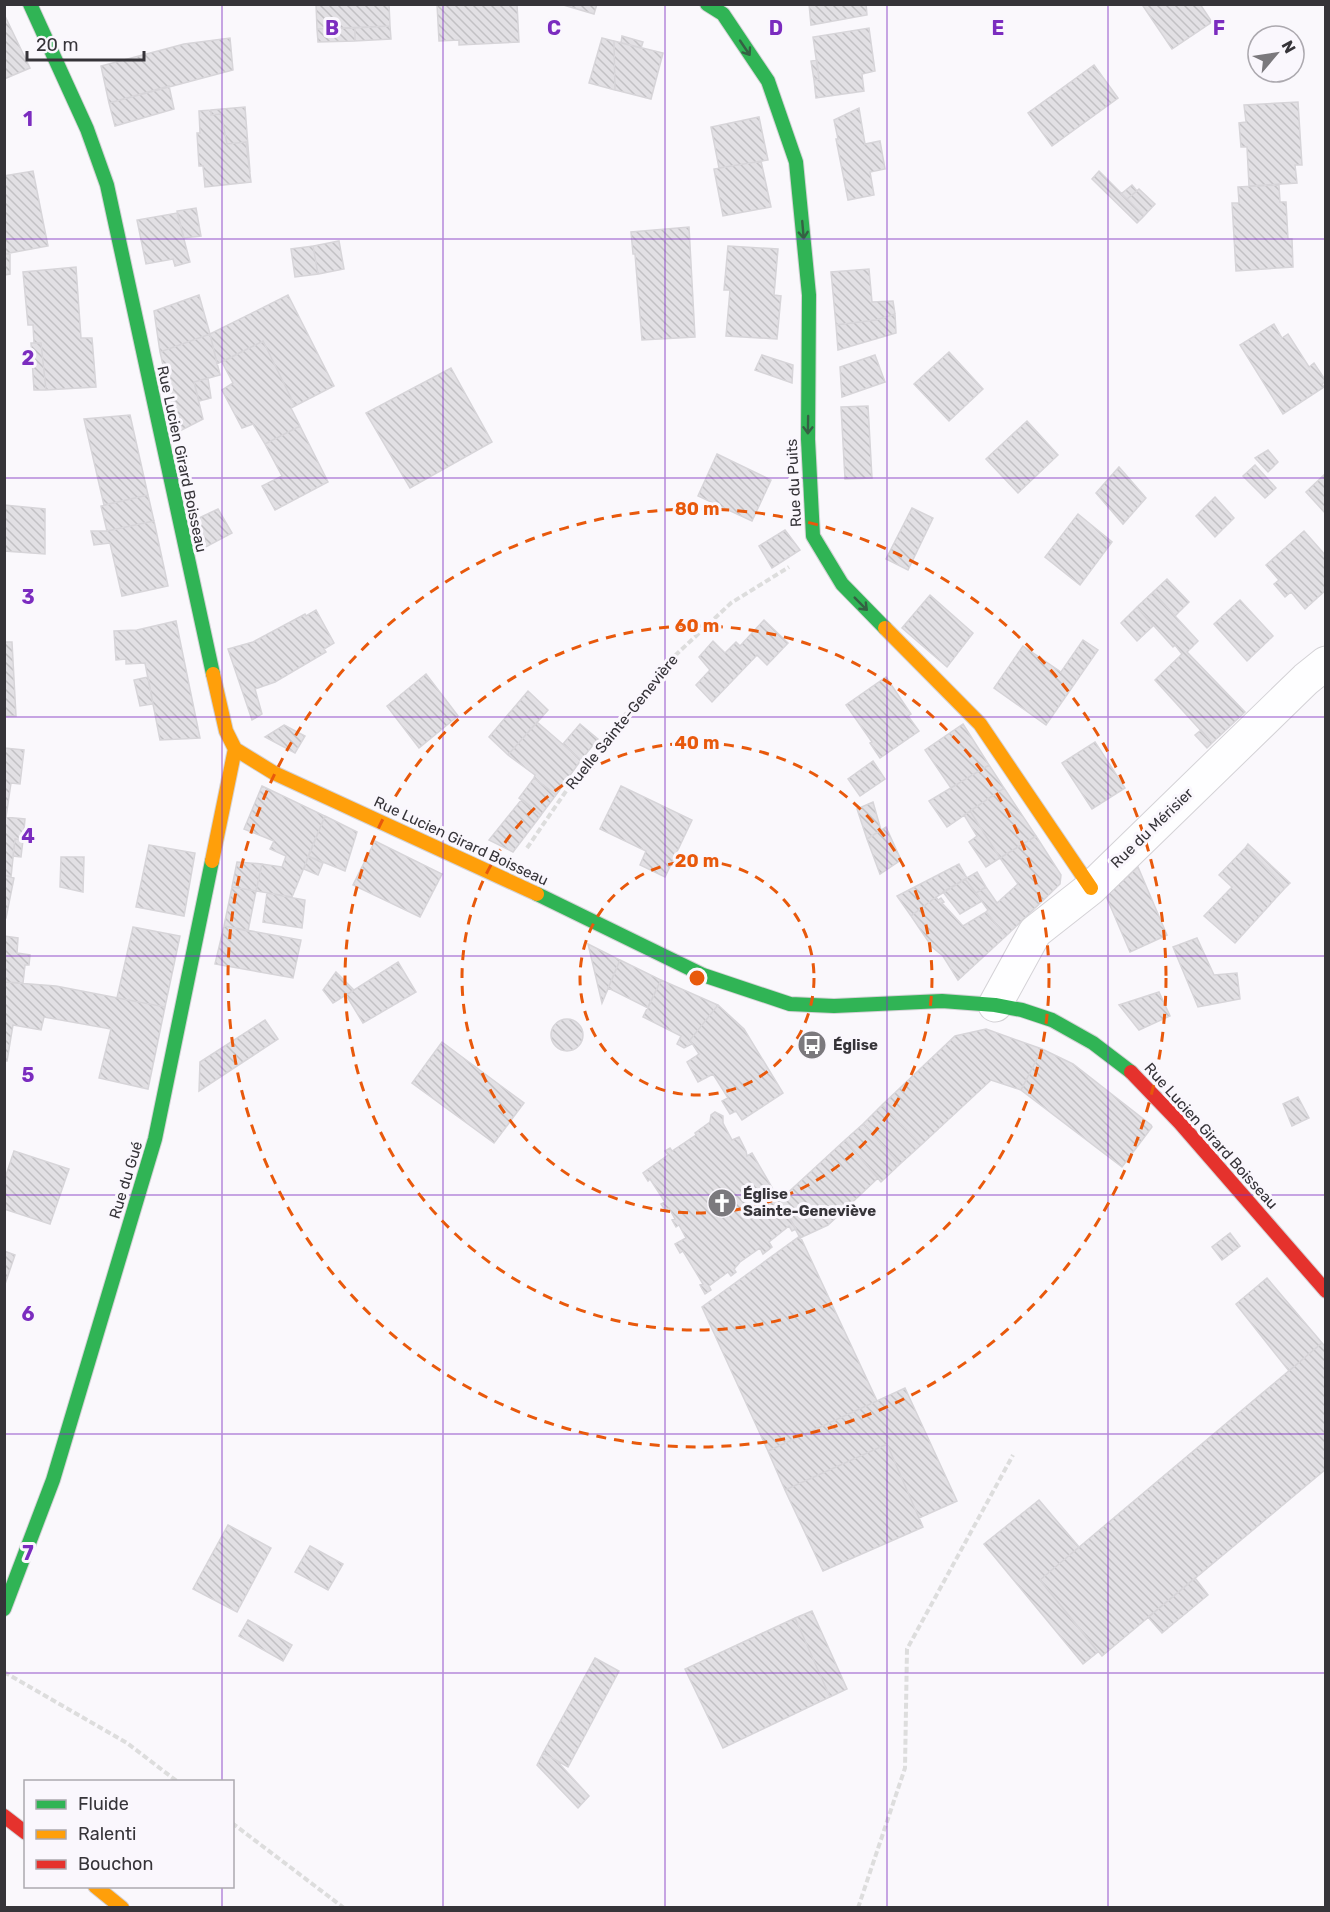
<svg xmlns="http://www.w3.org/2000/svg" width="1330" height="1912" font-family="Rubik,sans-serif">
	<defs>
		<pattern id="building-back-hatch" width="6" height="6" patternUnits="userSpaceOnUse" patternTransform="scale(1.5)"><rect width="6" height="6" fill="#e2e0e4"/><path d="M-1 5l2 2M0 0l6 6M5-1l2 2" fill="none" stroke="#c2c1c4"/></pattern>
	</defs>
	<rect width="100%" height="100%" fill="#faf8fc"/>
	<path fill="url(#building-back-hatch)" stroke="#d7d5d9" stroke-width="1.5" d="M316,4H389L390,26L317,29Z
		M437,4H517L519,42L459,45V40L439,41Z
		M560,4H597L594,14Z
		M809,4H866L867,15L811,25Z
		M1146,4H1200L1212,22L1172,49L1143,6Z
		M4,14L30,68L4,79Z
		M390,26L391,39L355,41V28Z
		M355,28V41L318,42L317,29Z
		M869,28L875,71L862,74L864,91L816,98L814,80L819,79L813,37Z
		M622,36L643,42L641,48L621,43Z
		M230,38L233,70L109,103L101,66L184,44Z
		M602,38L614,41L615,90L589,83Z
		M614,41L663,53L651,99L615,90Z
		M817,60L819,79L814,80L811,61Z
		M1094,65L1118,98L1052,146L1028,113Z
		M169,86L174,109L115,126L109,103Z
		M1298,102L1302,165H1295L1297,183L1249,186L1247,147H1241L1239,123L1246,122L1244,105Z
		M245,107L250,172L246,142L227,144L221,114L211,115V110Z
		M859,108L865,144L880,141L885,169L870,172L874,195L848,200L836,139H838L834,120Z
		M211,110V115L221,114L227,144L246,142L251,182L205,187L203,166H199L197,133H200L199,111Z
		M759,117L768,160L719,168L711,127Z
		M761,161L771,207L723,216L714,169Z
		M33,171L48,246L4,254V176Z
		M1099,171L1144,216L1137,223L1092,179Z
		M1132,185L1137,191L1127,199L1121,194Z
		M1279,185L1280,202H1286L1288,239H1292L1293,267L1236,271L1232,203H1239L1238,187Z
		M1139,189L1155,204L1144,216L1127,199Z
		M196,208L201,236L184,238L177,211Z
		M177,213L190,262L175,266L173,259L146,264L137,220Z
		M689,227L695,337L642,340L635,254H633L631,232Z
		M339,241L344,269L318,274L313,246Z
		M313,246L318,274L295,277L291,249Z
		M728,246L778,249L774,295L781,296L777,339L726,336L730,290H724Z
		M4,254H10V274L4,275Z
		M76,267L81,338H92L96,387L46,390L41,343H34L33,325H28L23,272Z
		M869,269L872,302L893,301L895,314L876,320L836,325L831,272Z
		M199,295L210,334L160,352L154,311Z
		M288,295L334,386L295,406L263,341L217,364L210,334Z
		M895,314L896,333L838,350L836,325L876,320Z
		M1274,324L1282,338L1288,334L1309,367L1314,363L1326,381L1322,384L1324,387L1283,414L1240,345Z
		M210,334L220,375L194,382L203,419L178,432L160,352Z
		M263,341L295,406L291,408L300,426L265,444L253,424L242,428L222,390L233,383L222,362Z
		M31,343H41L46,390H34Z
		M949,352L983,389L949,421L914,384Z
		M762,355L793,365L792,383L755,370Z
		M875,355L885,382L842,397L840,367Z
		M451,368L492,442L410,488L366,413Z
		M208,378L211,398L199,401L194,382Z
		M868,406L872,478L845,479L841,407Z
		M130,415L148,495L104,505L84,419Z
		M1027,421L1058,455L1018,493L986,459Z
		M300,426L328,482L275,510L262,486L282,476L265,444Z
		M1268,450L1278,462L1268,472L1255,458Z
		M717,454L771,480L752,521L698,496Z
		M1255,465L1276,488L1265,498L1243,476Z
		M1119,467L1146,498L1123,524L1096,493Z
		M1326,473V514L1306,492Z
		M148,495L154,521L107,531L101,506Z
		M1215,497L1234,518L1215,537L1196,516Z
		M4,505L45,509V554L4,551Z
		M912,508L933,518L908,570L886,559Z
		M218,509L232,533L204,548L197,519Z
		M1078,514L1112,542L1080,585L1045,557Z
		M154,521L168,586L122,596L110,543L94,545L91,531H107Z
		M785,530L800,550L772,568L759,546Z
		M1304,531L1326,556V590L1305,609L1291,592L1285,597L1274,584L1279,580L1266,565Z
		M1167,579L1189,602L1175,616L1153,592Z
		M1153,592L1198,641L1187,652L1245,712L1212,743L1155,680L1182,654L1175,645L1173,647L1137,607Z
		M930,595L973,633L947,667L902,628Z
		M1240,600L1273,636L1247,661L1214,624Z
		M1137,607L1153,626L1137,641L1121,623Z
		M316,610L334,643L324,649L326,652L275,682L255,689L262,714L252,720L228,649L253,642L305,614L306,616Z
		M764,620L788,643L767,665L757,655L712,702L696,685L710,670L699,657L713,641L725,653L736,642L740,646Z
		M176,621L200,738L160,740L145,663L126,664V659L116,660L114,631L137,630Z
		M1083,640L1098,650L1046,725L994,688L1023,646L1061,672Z
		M4,642H12L16,716H4Z
		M426,674L458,716L419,748L387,706Z
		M148,677L153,704L140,706L134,680Z
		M886,677L911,714L908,716L919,731L880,758L870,743L872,742L846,705Z
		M528,691L548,710L508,755L489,737Z
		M537,722L581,760L556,795L534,778L535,775L508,755Z
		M580,724L598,739L581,760L563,744Z
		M963,724L989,765L951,788L925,750Z
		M284,725L305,736L295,753L265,737Z
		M1201,730L1212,743L1207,748L1195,735Z
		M1095,742L1125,788L1092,809L1062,763Z
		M4,748L24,750L20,784L11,783L6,817H4Z
		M873,761L885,779L860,796L848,779Z
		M989,765L1004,788L947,827L929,801Z
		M534,778L556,795L541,815L519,798Z
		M262,786L325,816L292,897L256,891L262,864L282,867L286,856L270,849L274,841L244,829Z
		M621,786L692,820L665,877L640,865L646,851L600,829Z
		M1004,788L1036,836L1000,858L970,811Z
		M522,799L541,815L513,852L489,840Z
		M873,802L881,830L867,839L857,809Z
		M970,811L1000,858L986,867L969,842L977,836L964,815Z
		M325,816L357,832L345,871L308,856Z
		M4,817L25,819L23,840L15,839L11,877L4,875Z
		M886,827L901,860L880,874L867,839Z
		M1036,836L1061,875L1060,884L1006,936L986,912L988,910L976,893L986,887L997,903L1018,884L1000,858Z
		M15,839L23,840L21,857L13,856Z
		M375,841L442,874L420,917L353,885Z
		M1248,844L1290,883L1285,888L1246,847Z
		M149,845L195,853L184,916L136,907Z
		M1246,847L1285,888L1235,943L1204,916L1232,887L1219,875Z
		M308,856L323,863L318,875L304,869Z
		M61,857H84L83,892L60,887Z
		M237,862L262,864L256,891L232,887Z
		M959,864L967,878L936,897L911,916L897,896Z
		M1138,867L1167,935L1130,952L1106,896Z
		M977,872L986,887L976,893L965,879Z
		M4,875L14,878L6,918H4Z
		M965,879L982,901L960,914L943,892Z
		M232,887L256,891L248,931L224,926Z
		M267,893L305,900L302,928L263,922Z
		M936,897L938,900L941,898L944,902L942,903L963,926L986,912L1006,936L958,980L943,956L932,947L911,916Z
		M224,926L301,940L293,978L215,964Z
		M133,927L180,936L165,1007L117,998Z
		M4,936L18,938L17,953L30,955L29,965H25L23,983L4,982Z
		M1197,938L1214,975L1237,973L1240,999L1198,1007L1173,947Z
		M588,944L620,960L602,1003Z
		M620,960L661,980L648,1008L608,988Z
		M398,962L416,992L363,1023L346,995Z
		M336,972L354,990L333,1003L323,990Z
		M661,980L718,1005L690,1040L692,1044L684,1048L677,1044L681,1036L643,1017Z
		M4,982L56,986L165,1007L148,1089L99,1078L111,1029L44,1017L41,1030L13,1025L7,1061H4Z
		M1159,992L1170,1016L1139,1030L1119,1005Z
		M718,1005L744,1029L783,1093L742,1120L736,1111L730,1114L722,1101L728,1098L713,1074L698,1082L687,1062L699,1054L690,1040Z
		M551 1035a16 16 0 1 1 32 0a16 16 0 1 1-32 0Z
		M265,1020L278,1039L199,1091L200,1062Z
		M986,1029L1042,1049L1021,1090L991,1080L921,1145L882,1105L955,1036Z
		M442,1042L524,1103L494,1143L412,1083Z
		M1042,1049L1073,1064L1151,1125L1152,1127L1122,1167L1021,1090Z
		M1298,1097L1309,1118L1292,1126L1283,1104Z
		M882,1105L921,1145L900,1164L863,1124Z
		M715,1112L723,1116V1123L732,1140L739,1137L746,1151L747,1156L752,1153L796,1229L792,1231L789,1226L769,1242L772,1247L763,1254L760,1248L740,1262L734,1269L736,1272L731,1276L728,1272L709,1286L711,1290L705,1294L700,1285L703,1284L683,1251L680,1253L675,1244L686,1238L679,1225L676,1227L672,1220L675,1219L669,1208L665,1210L661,1204L665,1202L650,1179L648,1181L643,1173L668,1155L665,1151L670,1148L672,1151L696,1135L695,1133L710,1122L711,1115Z
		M863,1124L900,1164L881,1182L845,1140Z
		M845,1140L878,1178L828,1225L800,1238L780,1200Z
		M14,1151L69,1169L50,1224L4,1209V1181Z
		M1230,1233L1240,1246L1222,1260L1212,1247Z
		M800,1236L877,1401L768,1451L702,1307Z
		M4,1251L15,1255L4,1287Z
		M1267,1278L1322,1343L1289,1371L1236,1304Z
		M1322,1343L1326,1347V1469L1102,1656L1040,1580Z
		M905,1388L957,1501L919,1518L887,1444L785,1490L768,1451Z
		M887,1444L923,1527L823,1571L785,1490Z
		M1039,1500L1079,1547L1040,1580L1098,1652L1083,1664L984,1544Z
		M228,1525L271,1548L237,1612L193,1589Z
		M310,1546L343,1564L328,1590L295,1572Z
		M1195,1578L1208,1595L1162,1633L1148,1617Z
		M812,1611L847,1689L830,1697L795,1618Z
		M795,1618L830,1697L723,1748L685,1669Z
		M248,1620L292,1645L283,1661L239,1636Z
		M595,1658L619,1671L568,1767L543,1753Z
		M543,1753L556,1760L589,1796L578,1808L537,1765Z"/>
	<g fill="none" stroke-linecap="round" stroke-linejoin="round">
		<g stroke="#d4d2d6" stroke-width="35">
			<path id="street" d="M995,1005L1035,932L1091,888L1306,679L1326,663"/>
		</g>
		<g stroke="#d4d2d6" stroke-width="16">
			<path id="fast" d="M30,4L87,129L107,185L213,674
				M707,4L723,14L768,81L796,162L809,295L808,439L813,536L842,584L885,628
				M537,894L703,975L790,1004L834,1006L942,1001L995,1005L1022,1010L1052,1020L1093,1043L1131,1072
				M4,1609L53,1480L155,1139L212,861"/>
		</g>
		<g stroke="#d4d2d6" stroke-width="16">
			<path id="slow" d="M885,628L980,724L1091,888
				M213,674L226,731L235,749L274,773L537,894
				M212,861L235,749
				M95,1886L122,1908"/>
		</g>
		<g stroke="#d4d2d6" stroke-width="16">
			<path id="jam" d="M1131,1072L1180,1123L1326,1291
				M4,1816L26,1833"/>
		</g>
		<path stroke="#ddd" stroke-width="4" stroke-dasharray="6 3" stroke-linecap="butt" d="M527,848L575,778L664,666L731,603L789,567
			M4,1672L127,1743L178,1782
			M232,1823L344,1908
			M858,1908L905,1768L907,1649L1013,1455"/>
		<use href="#street" stroke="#fefeff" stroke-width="33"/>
		<use href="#fast" stroke="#30b455" stroke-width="14"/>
		<use href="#slow" stroke="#ff9f0a" stroke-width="14"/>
		<use href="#jam" stroke="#e5322d" stroke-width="14"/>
	</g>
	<defs><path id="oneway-shaft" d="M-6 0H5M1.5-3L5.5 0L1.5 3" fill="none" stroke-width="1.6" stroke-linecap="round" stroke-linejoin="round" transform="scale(1.5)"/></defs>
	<g stroke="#346143">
		<use href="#oneway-shaft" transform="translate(745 48) rotate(56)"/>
		<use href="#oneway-shaft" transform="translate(803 230) rotate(85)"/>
		<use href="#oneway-shaft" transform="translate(808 425) rotate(91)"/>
		<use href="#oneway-shaft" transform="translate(861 604) rotate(45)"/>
	</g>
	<path fill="none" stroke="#7b2cbf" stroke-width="1.5" stroke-opacity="0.55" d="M222,4V1782M443,4V1908M665,4V1908M887,4V1908M1108,4V1908M4,239H1326M4,478H1326M4,717H1326M4,956H1326M4,1195H1326M4,1434H1326M4,1673H1326M222,1886V1908"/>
	<g fill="none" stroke="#e8590c" stroke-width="3" stroke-dasharray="10 8">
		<circle cx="697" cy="978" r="117"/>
		<circle cx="697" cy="978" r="235"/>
		<circle cx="697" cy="978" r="352"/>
		<circle cx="697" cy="978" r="469"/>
	</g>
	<defs>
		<g id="bus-disc" transform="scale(1.5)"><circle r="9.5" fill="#7b797d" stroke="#faf7fd"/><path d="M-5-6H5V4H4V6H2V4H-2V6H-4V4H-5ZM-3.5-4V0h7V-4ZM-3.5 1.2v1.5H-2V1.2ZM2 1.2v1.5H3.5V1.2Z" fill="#fff"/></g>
		<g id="church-disc" transform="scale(1.5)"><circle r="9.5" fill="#7b797d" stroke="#faf7fd"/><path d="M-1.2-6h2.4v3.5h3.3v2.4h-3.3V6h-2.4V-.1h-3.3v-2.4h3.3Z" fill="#fff"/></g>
	</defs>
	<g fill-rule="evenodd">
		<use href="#bus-disc" x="812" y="1045"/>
		<use href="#church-disc" x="722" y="1203"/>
	</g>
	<g text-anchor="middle" stroke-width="6" stroke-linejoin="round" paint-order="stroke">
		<g font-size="15" fill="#363439" stroke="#faf7fd">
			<text transform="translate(182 459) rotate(78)" y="5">Rue Lucien Girard Boisseau</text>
			<text transform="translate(794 483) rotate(-93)" y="5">Rue du Puits</text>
			<text transform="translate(622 722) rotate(-51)" y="5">Ruelle Sainte-Genevière</text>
			<text transform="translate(1152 828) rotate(-44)" y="5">Rue du Mérisier</text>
			<text transform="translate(461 841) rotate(25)" y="5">Rue Lucien Girard Boisseau</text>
			<text transform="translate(1211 1136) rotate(48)" y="5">Rue Lucien Girard Boisseau</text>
			<text transform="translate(126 1180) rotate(-73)" y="5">Rue du Gué</text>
		</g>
		<g font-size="15" font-weight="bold" fill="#363439" stroke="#faf7fd" text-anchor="start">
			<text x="833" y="1050">Église</text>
			<text x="743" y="1199">Église<tspan x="743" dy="17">Sainte-Geneviève</tspan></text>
		</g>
	</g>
	<g font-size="20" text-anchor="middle" font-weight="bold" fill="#7b2cbf" stroke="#faf7fd" stroke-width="6" stroke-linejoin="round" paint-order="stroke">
		<text x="332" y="35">B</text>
		<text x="554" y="35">C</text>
		<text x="776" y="35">D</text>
		<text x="998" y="35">E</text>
		<text x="1219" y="35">F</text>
		<text x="28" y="126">1</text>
		<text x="28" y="365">2</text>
		<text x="28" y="604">3</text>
		<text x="28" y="843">4</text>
		<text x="28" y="1082">5</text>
		<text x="28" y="1321">6</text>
		<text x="28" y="1560">7</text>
	</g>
	<circle cx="697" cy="978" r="9" fill="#e8590c" stroke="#faf7fd" stroke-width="3"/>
	<g font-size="18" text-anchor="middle" font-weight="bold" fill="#e8590c" stroke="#faf7fd" stroke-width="6" stroke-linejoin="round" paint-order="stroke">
		<text x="697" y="515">80 m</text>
		<text x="697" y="632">60 m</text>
		<text x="697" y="749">40 m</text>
		<text x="697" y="867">20 m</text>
	</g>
	<rect width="1330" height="1912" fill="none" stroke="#363439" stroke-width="12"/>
	<rect x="24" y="1780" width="210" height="108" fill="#faf7fd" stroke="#aca9af" stroke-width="1.5"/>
	<rect x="36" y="1800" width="30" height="9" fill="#30b455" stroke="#aca9af" stroke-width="1.5"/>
	<text x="78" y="1810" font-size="18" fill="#363439">Fluide</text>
	<rect x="36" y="1830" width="30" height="9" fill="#ff9f0a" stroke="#aca9af" stroke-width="1.5"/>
	<text x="78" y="1840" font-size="18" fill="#363439">Ralenti</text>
	<rect x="36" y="1860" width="30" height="9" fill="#e5322d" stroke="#aca9af" stroke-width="1.5"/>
	<text x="78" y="1870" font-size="18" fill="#363439">Bouchon</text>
	<g transform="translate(1276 54) rotate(61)"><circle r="28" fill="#faf7fd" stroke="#aca9af" stroke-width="1.5"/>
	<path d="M0-4.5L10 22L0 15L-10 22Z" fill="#7b797d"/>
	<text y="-9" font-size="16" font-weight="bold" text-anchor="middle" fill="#363439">N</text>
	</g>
	<path d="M27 51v9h117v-9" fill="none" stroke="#363439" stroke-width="3"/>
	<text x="36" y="51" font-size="18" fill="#363439" stroke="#faf7fd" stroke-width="4.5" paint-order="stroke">20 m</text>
</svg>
